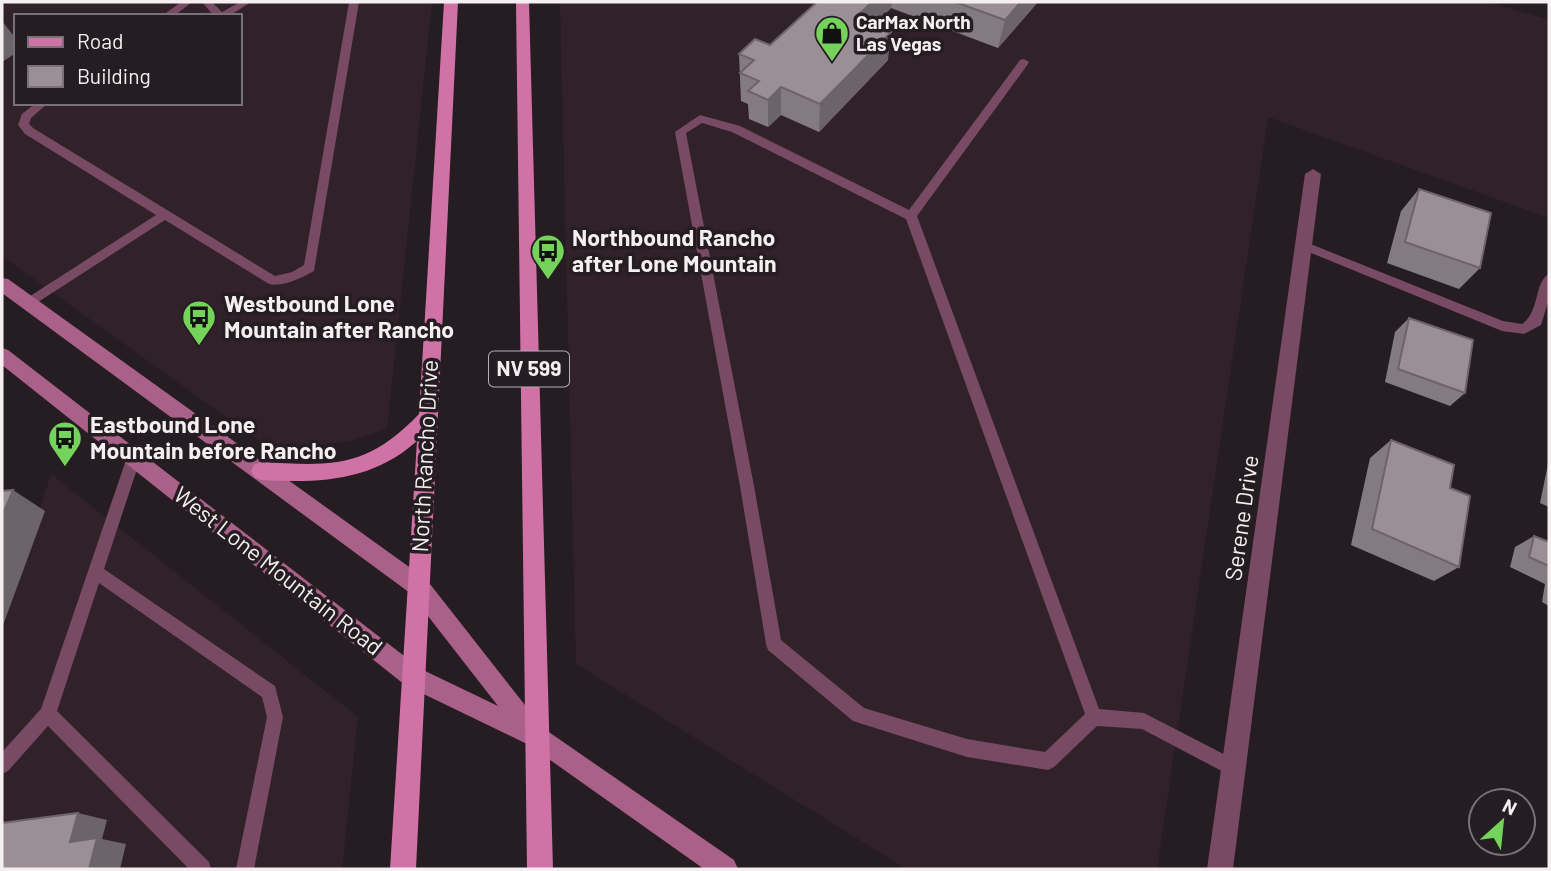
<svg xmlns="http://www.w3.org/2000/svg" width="1551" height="871" font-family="Barlow,sans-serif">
	<rect width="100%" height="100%" fill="#251d21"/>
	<path fill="#31222a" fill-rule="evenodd" d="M2,2H432L387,429L351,441L272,450L2,256ZM16,16H240V103H16Z
		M560,2H1488L1549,20V218L1268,117L1157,869H906L576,664Z
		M51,474L358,717L342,869H2V631Z"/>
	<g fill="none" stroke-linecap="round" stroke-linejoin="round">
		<path fill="#784a63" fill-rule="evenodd" d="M181,2H192L174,16H162Z
			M202,2H212L222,12L240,2H251L229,16H214Z
			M349,2H359L314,271C301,278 284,287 269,284L165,220L32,306H24L22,303L24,300L156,215L25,134L18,125L22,114L36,103H48L31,118L29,124L33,128L275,276L292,272L304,265Z
			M1024,59L1029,62L1028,64L917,216L1099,709L1144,713L1239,762L1242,768L1239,774L1233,777L1142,729L1097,726L1054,767L1048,770L967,757L853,721L768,650L766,644L740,486L675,132L700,115L740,126L909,210L1020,60ZM702,123L732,132L906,219L1085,714L1045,752L967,739L864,708L781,640L754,486L686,133Z
			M1303,241L1503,321L1522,324C1540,312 1534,282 1549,274V299L1541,325L1524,334L1502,331L1299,248L1297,245Z
			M134,451L139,453L141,457L104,569L275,686L283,717L254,869H236L267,717L262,697L99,583L57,711L209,862L211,869H189L48,726L8,771L2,774V752L41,709L127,457L129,453Z"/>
		<path fill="#784a63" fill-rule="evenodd" d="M1313,169L1321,174L1233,869H1207L1305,174Z"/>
		<path fill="#aa6189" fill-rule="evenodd" d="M2,278L8,279L426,579L543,728L734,860L738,869H704L529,745L405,685L2,365V348L8,350L421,669L498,706L410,593L2,293Z"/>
		<path fill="#d172a7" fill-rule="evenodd" d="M444,2H458L416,869H390L417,441C371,482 319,483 261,480L254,477L251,471L254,465L261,462C332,466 366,469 419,414Z
			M516,2H529L553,869H527Z"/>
	</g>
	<path fill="#847b80" d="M817,2H1038L998,48L891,8L874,25L888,60L819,132L781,115L768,127L749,119L748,104L741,101L739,54L770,45Z
		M1419,189L1480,268L1459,289L1387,263L1401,211Z
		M1409,318L1465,393L1450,406L1385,382L1395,332Z
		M1391,440L1450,488L1459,567L1434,581L1351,545L1370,458Z
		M1549,459V507L1540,503Z
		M1534,536L1549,542V606L1542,602L1545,584L1510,567L1515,547Z"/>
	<path fill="#6c6468" d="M872,2H892L891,8L852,46L855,18Z
		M1021,2H1038L998,48L1005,20Z
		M2,21L16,39V53L2,62Z
		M891,32L888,60L819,132L820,104Z
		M781,87V115L768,127V100Z
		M13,490L45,511L2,628V516Z
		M78,813L107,820L102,839L126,844L120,869H89L70,842Z"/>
	<path fill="#9a8f95" stroke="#6c6468" stroke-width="2" d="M817,2H872L855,18L891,32L820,104L781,87L768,100L748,91L759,81L740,73L754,60L739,54L755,39L770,45Z
		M955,2H1021L1005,20Z
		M1419,189L1491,213L1480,268L1405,242Z
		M1409,318L1473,340L1465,393L1398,369Z
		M1391,440L1454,465L1450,488L1470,496L1459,567L1372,529Z
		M13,490L2,516V491Z
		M1534,536L1549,542V566L1529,557Z
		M78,813L70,842L97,838L89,869H2V823Z"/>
	<defs>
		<g id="shop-pin" transform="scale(1.75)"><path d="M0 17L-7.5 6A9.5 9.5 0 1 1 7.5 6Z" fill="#75d25b" stroke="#251d21"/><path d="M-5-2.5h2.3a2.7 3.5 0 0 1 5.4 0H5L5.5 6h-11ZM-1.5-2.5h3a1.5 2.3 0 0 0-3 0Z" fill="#111"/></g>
		<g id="bus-pin" transform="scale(1.75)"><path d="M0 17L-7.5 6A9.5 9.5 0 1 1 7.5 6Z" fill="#75d25b" stroke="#251d21"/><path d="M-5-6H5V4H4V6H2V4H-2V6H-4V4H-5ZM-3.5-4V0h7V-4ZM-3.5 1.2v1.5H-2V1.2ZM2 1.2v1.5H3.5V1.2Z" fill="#111"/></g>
	</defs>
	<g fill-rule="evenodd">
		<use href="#shop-pin" x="832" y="33"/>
		<use href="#bus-pin" x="548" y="251"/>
		<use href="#bus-pin" x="199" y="317"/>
		<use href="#bus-pin" x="65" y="438"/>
	</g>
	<g text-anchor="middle" stroke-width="7" stroke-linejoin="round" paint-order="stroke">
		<g font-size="19" font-weight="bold" fill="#f5eff2" stroke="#251d21" text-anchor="start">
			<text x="856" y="29">CarMax North<tspan x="856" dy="22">Las Vegas</tspan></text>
		</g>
		<rect fill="#251d21" stroke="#b7b0b3" stroke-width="2" x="489" y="351.5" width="80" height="35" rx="5"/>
		<g font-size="21" font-weight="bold" fill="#f5eff2">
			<text x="529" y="376">NV 599</text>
		</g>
		<g font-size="23" font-weight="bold" fill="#f5eff2" stroke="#251d21" text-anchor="start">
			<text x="572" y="246">Northbound Rancho<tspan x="572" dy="26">after Lone Mountain</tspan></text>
			<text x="224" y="312">Westbound Lone<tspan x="224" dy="26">Mountain after Rancho</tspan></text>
			<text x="90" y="433">Eastbound Lone<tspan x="90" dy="26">Mountain before Rancho</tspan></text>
		</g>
		<g font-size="23" fill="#f5eff2" stroke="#251d21">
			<text transform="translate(425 456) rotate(-87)" y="8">North Rancho Drive</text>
			<text transform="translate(1242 518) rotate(-82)" y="8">Serene Drive</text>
			<text transform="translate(278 571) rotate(38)" y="8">West Lone Mountain Road</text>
		</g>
	</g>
	<rect width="1551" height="871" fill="none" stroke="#f5eff2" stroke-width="7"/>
	<rect x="14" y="14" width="228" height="91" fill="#251d21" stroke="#787175" stroke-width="2"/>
	<rect x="28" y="37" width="35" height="10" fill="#d172a7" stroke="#787175" stroke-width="2"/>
	<text x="77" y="49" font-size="21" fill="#f5eff2">Road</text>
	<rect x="28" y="66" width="35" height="21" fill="#9a8f95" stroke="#787175" stroke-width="2"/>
	<text x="77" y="84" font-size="21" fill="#f5eff2">Building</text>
	<g transform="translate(1502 822) rotate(27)"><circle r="33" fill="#251d21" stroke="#787175" stroke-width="2"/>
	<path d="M0-5L12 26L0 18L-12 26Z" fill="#75d25b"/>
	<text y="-10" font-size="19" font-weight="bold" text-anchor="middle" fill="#f5eff2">N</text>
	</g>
</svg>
